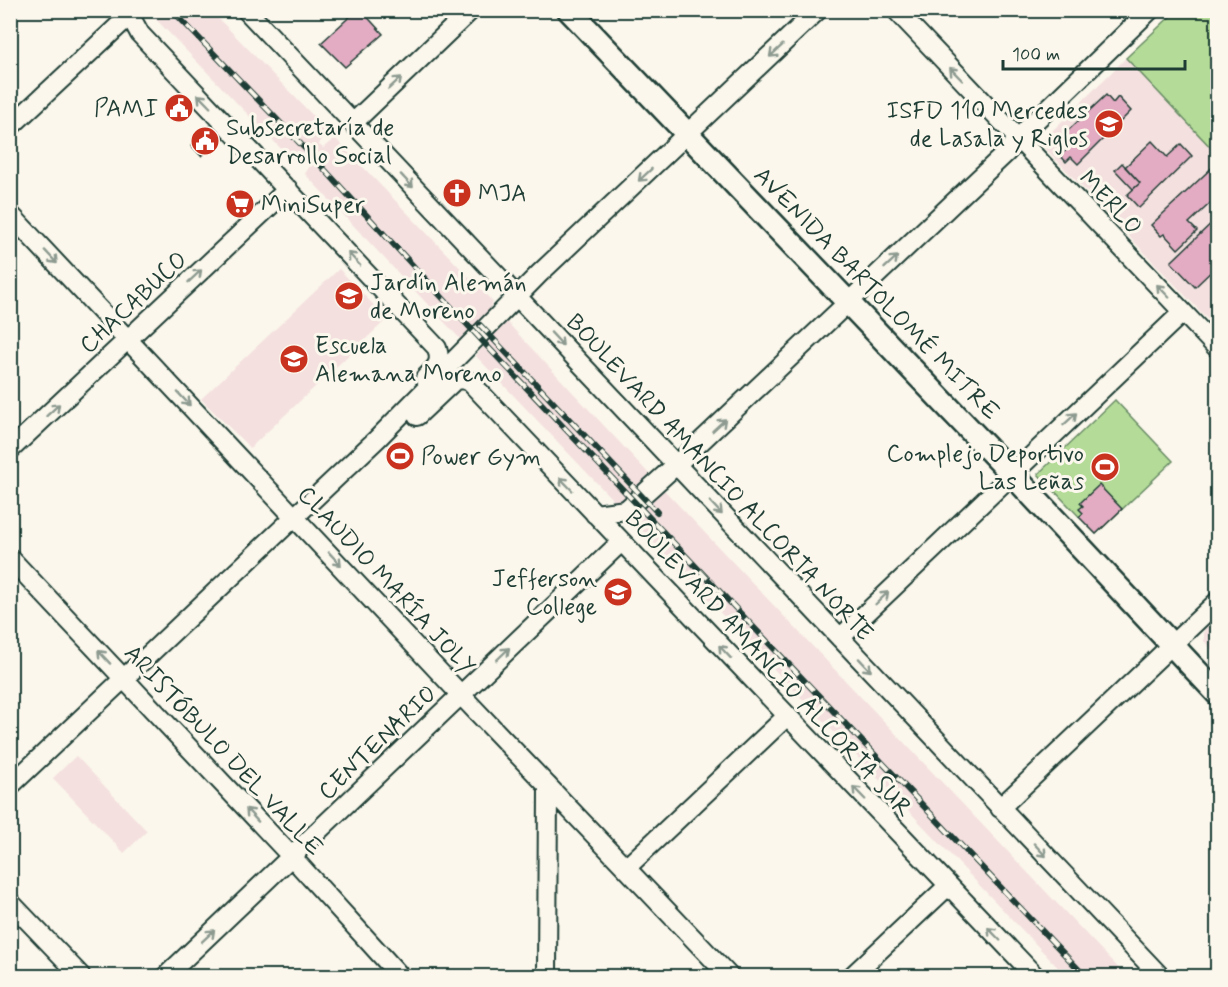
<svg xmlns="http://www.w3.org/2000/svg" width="1228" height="987" font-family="Mynerve,sans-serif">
	<rect width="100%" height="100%" fill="#fbf7ec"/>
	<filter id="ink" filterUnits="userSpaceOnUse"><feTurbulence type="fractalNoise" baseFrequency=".0167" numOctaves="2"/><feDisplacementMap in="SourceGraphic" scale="12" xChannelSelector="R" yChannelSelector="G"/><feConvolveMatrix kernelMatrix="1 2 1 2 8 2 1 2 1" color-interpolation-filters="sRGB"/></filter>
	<g filter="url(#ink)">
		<path fill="#f4e0df" d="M148,11H211L325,128L319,145L323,148L335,138L493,302L486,315L499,328L506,321L666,492L1126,976H1066L476,356L483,347L473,336L465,344L305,174L312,161L307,155L290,158Z
			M1126,58L1217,154V329L1044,147V139Z
			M339,269L387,319L250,448L201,399Z
			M1217,616V655L1204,641V630Z
			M76,756L147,831L124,853L53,778Z"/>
		<path fill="#b4dc98" stroke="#6a8c66" stroke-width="1.5" d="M1176,11H1217V154L1126,58Z
			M1115,400L1173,461L1096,534L1038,474Z"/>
		<path fill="#e3acc2" stroke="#1f3d34" stroke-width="1.5" d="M357,10H361L383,34L345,67L321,43Z
			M1106,95L1113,103L1118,97L1131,111L1078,164L1071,157L1066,162L1060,155L1068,149L1059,139Z
			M210,126L220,137L201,156L191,145Z
			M1152,141L1167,157L1181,144L1192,156L1139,208L1127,195L1140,183L1125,167Z
			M1218,162V196L1189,223L1197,231L1178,249L1164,234L1161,236L1151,225Z
			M1122,163L1140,183L1133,189L1115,170Z
			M1218,217V265L1195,287L1171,262Z
			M1099,485L1122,509L1096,534L1079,517L1083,513L1079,509L1083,506L1080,503Z"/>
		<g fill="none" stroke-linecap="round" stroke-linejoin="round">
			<g stroke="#1f3d34" stroke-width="22">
				<path id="minor" d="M127,10L140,34L437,348C442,364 436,367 425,378
					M246,10L1160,976
					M896,10L1218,349
					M353,123L471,10
					M10,127L129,16
					M10,214L461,695L729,976
					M417,416L455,380L463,379L470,382L1035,976
					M10,450L288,189
					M595,514L626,510L676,465L1006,153L1028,128L1150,10
					M10,558L292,857L400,976
					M840,638L1183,312
					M10,786L377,439L539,274L818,10
					M1000,808L1218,601
					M626,868L786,717
					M10,902L81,976
					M166,976L621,542
					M547,976L548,786
					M852,976L948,886"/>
			</g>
			<g stroke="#1f3d34" stroke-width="27">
				<path id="major" d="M569,10L1012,474L1218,694"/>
			</g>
			<use href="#minor" stroke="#fbf7ec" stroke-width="18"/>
			<use href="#major" stroke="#fbf7ec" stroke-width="22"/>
			<g stroke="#1f3d34" stroke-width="6">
				<path id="rail" d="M172,10L314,158L486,345L628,495L1085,976
					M480,325L657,512"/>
			</g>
			<use href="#rail" stroke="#fbf7ec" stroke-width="4" stroke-dasharray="11" stroke-linecap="butt"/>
		</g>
		<defs><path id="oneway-shaft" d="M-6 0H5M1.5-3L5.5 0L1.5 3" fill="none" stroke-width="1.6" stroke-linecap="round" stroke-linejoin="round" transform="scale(1.5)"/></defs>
		<g stroke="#8d9a90">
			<use href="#oneway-shaft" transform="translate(776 51) rotate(137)"/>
			<use href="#oneway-shaft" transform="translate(956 74) rotate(-134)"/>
			<use href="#oneway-shaft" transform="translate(395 83) rotate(-43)"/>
			<use href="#oneway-shaft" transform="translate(204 101) rotate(-134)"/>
			<use href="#oneway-shaft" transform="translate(645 175) rotate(137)"/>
			<use href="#oneway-shaft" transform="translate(407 181) rotate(47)"/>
			<use href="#oneway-shaft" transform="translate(51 257) rotate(47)"/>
			<use href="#oneway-shaft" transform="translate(354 259) rotate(-133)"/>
			<use href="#oneway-shaft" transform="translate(891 262) rotate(-43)"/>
			<use href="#oneway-shaft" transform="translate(195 276) rotate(-43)"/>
			<use href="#oneway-shaft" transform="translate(1163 291) rotate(-134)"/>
			<use href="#oneway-shaft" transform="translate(557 339) rotate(47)"/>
			<use href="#oneway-shaft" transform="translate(184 399) rotate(47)"/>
			<use href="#oneway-shaft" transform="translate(53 410) rotate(-43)"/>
			<use href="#oneway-shaft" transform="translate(1070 419) rotate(-43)"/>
			<use href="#oneway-shaft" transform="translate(719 425) rotate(-43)"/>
			<use href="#oneway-shaft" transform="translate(566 484) rotate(-134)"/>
			<use href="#oneway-shaft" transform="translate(716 508) rotate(47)"/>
			<use href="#oneway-shaft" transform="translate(335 559) rotate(47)"/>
			<use href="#oneway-shaft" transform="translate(882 598) rotate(-44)"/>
			<use href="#oneway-shaft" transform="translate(725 652) rotate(-133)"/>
			<use href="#oneway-shaft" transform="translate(503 654) rotate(-44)"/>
			<use href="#oneway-shaft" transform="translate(104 657) rotate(-133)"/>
			<use href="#oneway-shaft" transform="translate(865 665) rotate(47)"/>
			<use href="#oneway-shaft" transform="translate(859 793) rotate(-134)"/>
			<use href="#oneway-shaft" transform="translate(252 815) rotate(-133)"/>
			<use href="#oneway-shaft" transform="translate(1040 850) rotate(47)"/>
			<use href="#oneway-shaft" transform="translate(994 934) rotate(-134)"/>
			<use href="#oneway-shaft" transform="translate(208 936) rotate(-43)"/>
		</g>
	</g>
	<defs>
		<g id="civic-disc" transform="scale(1.5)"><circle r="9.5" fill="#c8321e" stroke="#fbf7ec"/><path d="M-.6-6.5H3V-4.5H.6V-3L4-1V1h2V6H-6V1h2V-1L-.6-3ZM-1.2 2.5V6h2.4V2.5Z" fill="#fff"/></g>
		<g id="university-disc" transform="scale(1.5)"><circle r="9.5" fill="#c8321e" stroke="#fbf7ec"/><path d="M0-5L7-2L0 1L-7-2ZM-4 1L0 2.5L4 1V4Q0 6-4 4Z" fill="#fff"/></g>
		<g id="church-disc" transform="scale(1.5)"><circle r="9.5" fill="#c8321e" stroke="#fbf7ec"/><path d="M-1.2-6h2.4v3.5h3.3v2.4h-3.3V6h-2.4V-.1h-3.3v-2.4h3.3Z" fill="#fff"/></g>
		<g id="supermarket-disc" transform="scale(1.5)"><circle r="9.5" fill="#c8321e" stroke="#fbf7ec"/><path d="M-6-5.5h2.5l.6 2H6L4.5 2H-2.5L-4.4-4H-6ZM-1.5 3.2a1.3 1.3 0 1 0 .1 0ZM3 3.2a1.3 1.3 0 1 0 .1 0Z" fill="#fff"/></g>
		<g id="school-disc" transform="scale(1.5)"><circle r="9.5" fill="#c8321e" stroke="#fbf7ec"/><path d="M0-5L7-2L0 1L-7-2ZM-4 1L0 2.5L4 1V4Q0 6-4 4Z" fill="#fff"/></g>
		<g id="stadium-disc" transform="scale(1.5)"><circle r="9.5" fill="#c8321e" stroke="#fbf7ec"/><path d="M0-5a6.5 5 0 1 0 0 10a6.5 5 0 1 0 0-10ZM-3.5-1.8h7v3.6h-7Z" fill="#fff"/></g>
	</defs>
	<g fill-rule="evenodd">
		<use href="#civic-disc" x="179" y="108"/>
		<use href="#university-disc" x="1109" y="124"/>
		<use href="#civic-disc" x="205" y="141"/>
		<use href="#church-disc" x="457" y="193"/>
		<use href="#supermarket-disc" x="240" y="204"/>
		<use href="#school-disc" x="349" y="296"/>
		<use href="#school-disc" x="294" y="359"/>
		<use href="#stadium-disc" x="400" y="456"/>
		<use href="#stadium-disc" x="1105" y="467"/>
		<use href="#school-disc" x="618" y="592"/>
	</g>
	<g text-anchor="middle" stroke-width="6" stroke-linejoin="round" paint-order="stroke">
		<g font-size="24" fill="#1f3d34" stroke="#fbf7ec" text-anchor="start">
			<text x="158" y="116" text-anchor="end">PAMI</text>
			<text x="1088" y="118" text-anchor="end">ISFD 110 Mercedes<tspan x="1088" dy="28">de Lasala y Riglos</tspan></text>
			<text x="226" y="135">Subsecretaría de<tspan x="226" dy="28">Desarrollo Social</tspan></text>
			<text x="478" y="201">MJA</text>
			<text x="261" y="212">MiniSuper</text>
			<text x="370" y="290">Jardín Alemán<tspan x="370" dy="28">de Moreno</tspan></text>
			<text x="315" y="353">Escuela<tspan x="315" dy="28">Alemana Moreno</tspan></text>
			<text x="1084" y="461" text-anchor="end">Complejo Deportivo<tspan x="1084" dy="28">Las Leñas</tspan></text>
			<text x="421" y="464">Power Gym</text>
			<text x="597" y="586" text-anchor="end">Jefferson<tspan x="597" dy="28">College</tspan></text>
		</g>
		<g font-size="24" fill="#1f3d34" stroke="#fbf7ec">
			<text transform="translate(1111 202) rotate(46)" y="8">MERLO</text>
			<text transform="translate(877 293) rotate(46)" y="8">AVENIDA BARTOLOMÉ MITRE</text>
			<text transform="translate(133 302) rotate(-43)" y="8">CHACABUCO</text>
			<text transform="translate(720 477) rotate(47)" y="8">BOULEVARD AMANCIO ALCORTA NORTE</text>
			<text transform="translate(387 580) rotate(47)" y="8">CLAUDIO MARÍA JOLY</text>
			<text transform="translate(769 663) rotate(47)" y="8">BOULEVARD AMANCIO ALCORTA SUR</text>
			<text transform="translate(377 742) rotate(-44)" y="8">CENTENARIO</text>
			<text transform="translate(224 750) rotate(47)" y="8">ARISTÓBULO DEL VALLE</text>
		</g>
	</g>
	<rect width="1228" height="987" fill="none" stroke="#fbf7ec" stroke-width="36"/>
	<rect x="18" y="18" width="1192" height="951" fill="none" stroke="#1f3d34" stroke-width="2" filter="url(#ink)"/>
	<path d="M1003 60v9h182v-9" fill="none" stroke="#1f3d34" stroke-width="3"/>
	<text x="1012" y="60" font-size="18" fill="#1f3d34" stroke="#fbf7ec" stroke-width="4.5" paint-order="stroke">100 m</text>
</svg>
